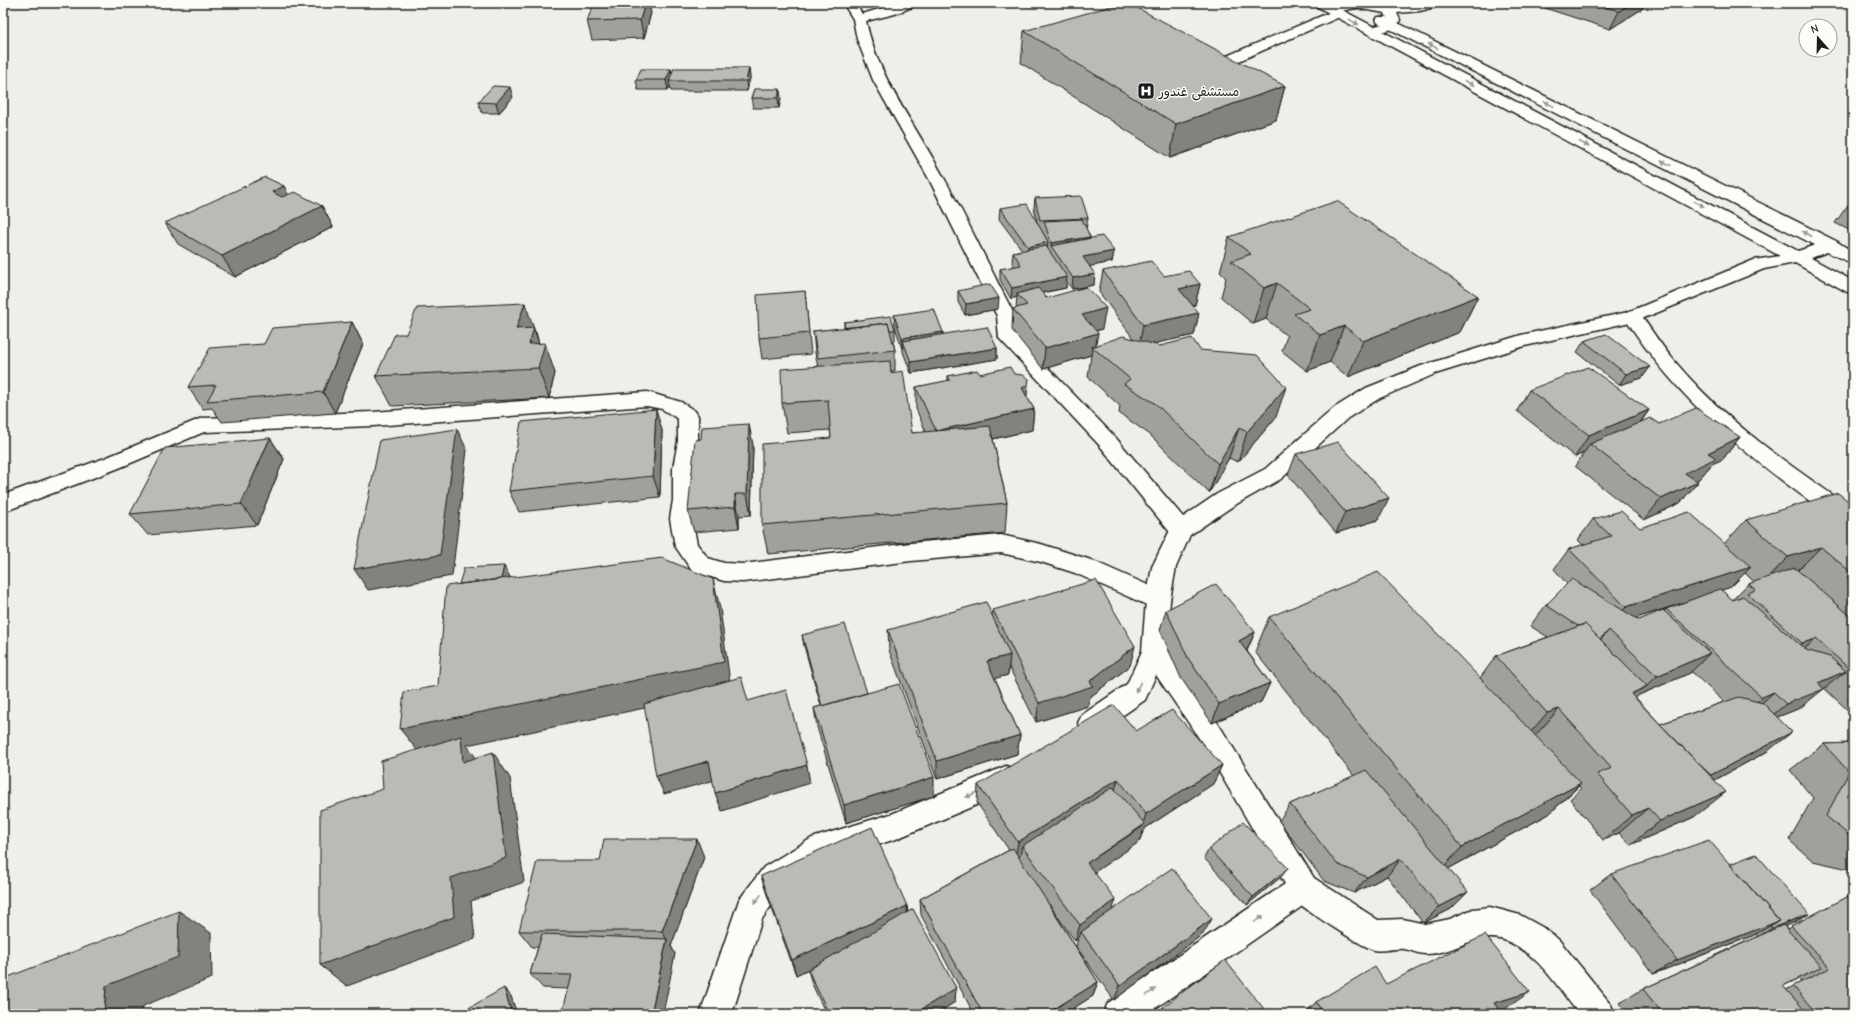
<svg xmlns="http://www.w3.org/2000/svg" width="1856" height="1017" font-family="'Comic Neue','Playpen Sans Arabic',sans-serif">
	<rect width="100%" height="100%" fill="#f0eeea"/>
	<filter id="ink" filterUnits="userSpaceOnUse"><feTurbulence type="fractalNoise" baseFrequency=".025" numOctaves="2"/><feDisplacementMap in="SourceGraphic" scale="8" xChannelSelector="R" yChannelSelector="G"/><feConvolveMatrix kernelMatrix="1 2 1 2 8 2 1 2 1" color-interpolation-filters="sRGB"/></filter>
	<g filter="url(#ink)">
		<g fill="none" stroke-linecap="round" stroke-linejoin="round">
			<g stroke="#1c1c1c" stroke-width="3">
				<path id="service" d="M1338,9L1344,13L1342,16L1232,64H1222L1220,61L1222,58Z"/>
			</g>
			<g stroke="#1c1c1c" stroke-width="3">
				<path id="minor" d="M843,3H855L862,14L900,3H916L914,6L895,14L866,21C877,74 909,116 935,162C964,212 988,265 1015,316L1017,336L1115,437L1189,524L1192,530L1189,536L1181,538L1173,536L1101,447L999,338L997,316L929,179L873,80L857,39L853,19Z
					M1343,3H1371L1390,6L1441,3L1439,6L1420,11L1397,13L1400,20L1396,28L1371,35L1365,31L1367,28L1387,23L1388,20L1385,13L1356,8L1331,13L1325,9L1327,6Z
					M1633,310L1639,312C1651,330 1663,348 1677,364C1726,422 1790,466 1853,509V528L1845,526C1759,466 1680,406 1624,316L1627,312Z
					M647,392L681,402L695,411L698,416V441L695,468V500L692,519L697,544L708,558L724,563L743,564L911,543L1001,535L1041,544L1091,560L1166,593L1170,600L1166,607L1158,610L1075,573L1041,562L1001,553L911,561L743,582L724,581L692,571L675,546L670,519L673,500V468L678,441V419L662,409L647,406L373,426L204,432L119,468L3,512V495L105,458L202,418L373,412Z
					M1304,873L1314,878L1378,920L1403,919L1425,924L1450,919L1473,909L1490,907L1520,915L1542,927L1559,940L1610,1003L1615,1014H1579C1558,988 1537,951 1504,940C1475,931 1453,955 1425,954C1418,954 1411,950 1404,949C1394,948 1383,952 1374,950C1359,945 1305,910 1294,899C1292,896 1291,891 1289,888L1294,878Z"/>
			</g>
			<g stroke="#1c1c1c" stroke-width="3">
				<path id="tertiary" d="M1314,3H1329L1798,251L1815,245L1378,23L1376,20L1378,17H1386L1836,241L1853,252V264L1827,252L1811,258L1853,281V293L1847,292L1795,263L1764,269L1639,320L1525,346L1435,374L1380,398L1348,418L1281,479L1233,506L1190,535L1176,567L1170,600L1167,649L1219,725L1314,878L1319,888L1314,898L1147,1014H1103L1108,1003L1285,884L1201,741L1156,675L1145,700L1100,731L1091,735L1082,731L1078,723L1082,715L1127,684L1142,651L1146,600L1152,567L1173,524L1217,494L1265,469L1334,408L1366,388L1421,366L1521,335L1628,312L1754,260L1780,256L1316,6Z
					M1006,766L1016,770L1020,779L1016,788L896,839L829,860L784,887L762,919L732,1014H700L739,900L764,867L812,838L894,813Z"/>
			</g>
			<use href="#service" fill="#fdfcf7" fill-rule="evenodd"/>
			<use href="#minor" fill="#fdfcf7" fill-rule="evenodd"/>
			<use href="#tertiary" fill="#fdfcf7" fill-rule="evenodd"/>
		</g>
		<path fill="#a1a09d" stroke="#1c1c1c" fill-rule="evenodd" d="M736,3H766L739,7Z
			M1529,3H1645L1642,9L1610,29Z
			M651,13L644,38L592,40L587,21Z
			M1024,31L1285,86L1276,120L1170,158L1021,63Z
			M749,68L750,78L747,91H671L670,86L668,90H638L636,80L671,69L672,73Z
			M754,89L781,99L779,108H753L751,98Z
			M513,97L499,113H482L478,102Z
			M284,186L288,195L322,206L333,227L235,277L178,244L165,223Z
			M1035,198L1088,218L1086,229L1090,238L1114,251L1112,262L1090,266L1094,285L1072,289L1066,281V288L1042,293L1047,298L1102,329L1096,331V346L1133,338L1099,292L1103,271L1164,276L1200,284L1195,305L1193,306L1199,313L1194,335L1151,344L1160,346L1200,350L1276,417L1238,462L1229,458L1209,493L1149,434L1119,413L1120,406L1088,377L1091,355L1043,369L1012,330L1013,309L1016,308L1017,297L1011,299L1000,280V269L1014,267L1012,263L1013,252L1022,250L999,219L1000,208L1037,222L1034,208Z
			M1853,201V232L1835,223L1850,202Z
			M1229,237L1478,296L1460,332L1348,377L1330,362L1307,371L1282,351L1287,336L1266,319L1253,324L1221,297L1226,278L1220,272Z
			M805,291L811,354L762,359L759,338Z
			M958,291L998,309L965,315L958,302Z
			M894,315L943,332V335L997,348V359L911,373L903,352V348L902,349L895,326Z
			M352,322L363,344L335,413L222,422L212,408L203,409L188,387L264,344Z
			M844,322L895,330V341H893L895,350V371H891L912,433L926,432L916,409V387L948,381V376L980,374L1027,397L1034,409L1032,430L993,439L1007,503L1005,533L768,554L762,525L831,438L830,430L787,433L782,403L818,367L815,353L813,331L844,328Z
			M536,332L539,344L555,373L549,398L392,406L376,376Z
			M1584,341L1650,367L1642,378L1619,385L1577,352Z
			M1529,390L1649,410L1641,422L1659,424L1740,437L1723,459L1712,464L1699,479L1696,481L1698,482L1680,503L1644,520L1575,466L1584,453L1575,457L1517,411Z
			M662,430L660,497L519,512L509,491Z
			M270,438L284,459L257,525L148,535L130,514Z
			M753,445L751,515L739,516V528L694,532L688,511Z
			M1296,454L1378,520L1336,533L1288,475Z
			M1853,505V715L1824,688L1800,708L1777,717L1768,751L1715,780L1694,817L1630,845L1619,833L1603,840L1570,799L1581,789L1579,786L1549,814L1448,869L1468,892L1451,909L1423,923L1387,876L1354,893L1324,881L1279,821L1290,804L1354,776L1255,652L1269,617L1480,678L1496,656L1548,637L1530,626L1546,605L1567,584L1554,569L1569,549L1583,545L1578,540L1593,519L1724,544L1746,520ZM1745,573L1754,582L1748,584L1732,600L1721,590L1731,587ZM1678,605L1666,609L1664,611L1639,620L1636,618ZM1692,672L1724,702L1660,724L1636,698L1639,695L1690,673Z
			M993,610L1130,666L1090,697L1088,706L1036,722L1009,667L1008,675L995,678L1020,735L1017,754L937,779L889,650L888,630L992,616Z
			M1166,610L1255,632L1247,651L1270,683L1261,702L1212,723L1181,678L1160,630Z
			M802,635L867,693L934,796L846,823L817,727L814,708L821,706L804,646Z
			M1136,731L1222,765L1213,784L1144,829L1139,842L1094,872L1113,909L1203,934L1114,1000L1077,948L1098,982L1093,996L1064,1014H974L921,915L920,899L1009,850L977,803L978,785ZM1049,904L1075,941L1078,938L1076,947Z
			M1853,743V870L1813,861L1789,840L1813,798L1790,770L1824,744Z
			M1209,849L1282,876L1247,905L1204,858Z
			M704,857L671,946L675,954L568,989L543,988L530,974L538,947H532L519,931L600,861Z
			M1730,864L1809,914L1795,922L1785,926L1787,929L1853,894V1014H1628L1620,1003L1643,989L1758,936L1756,934L1752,936L1653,974L1590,890L1611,874ZM1798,979L1801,982L1786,990L1783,986Z
			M761,876L907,906L908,912L956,988L955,1002L936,1014H826L812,984L808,970L810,968L796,975L766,892Z
			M1386,984L1502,1011L1500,1012L1502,1014H1304L1316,1002Z
			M1163,1007L1268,1014H1159Z"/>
		<path fill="#83827f" stroke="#1c1c1c" d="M645,3H649L651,13L644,38L640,20Z
			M738,3H766L739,7Z
			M1632,3H1645L1642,9L1610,29L1619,11Z
			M749,68L750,78L747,91L746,81Z
			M671,69L673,79L669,81L670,86L668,90L666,80Z
			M1285,86L1276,120L1170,158L1176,124Z
			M510,87L513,97L499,113L496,103Z
			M780,89L781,99L779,108L778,98Z
			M284,186L294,207L272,192Z
			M322,206L333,227L235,277L222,256Z
			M1090,237L1089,248L1051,246V243Z
			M1048,242L1047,253L1027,257L1028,247Z
			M1114,251L1112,262L1082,268L1083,257Z
			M1095,274L1094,285L1072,289L1073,278Z
			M1067,277L1066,288L1020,297L1017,294V297L1011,299L1012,288Z
			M1277,283L1266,319L1253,324L1264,288Z
			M1200,284L1195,305L1174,310L1179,289Z
			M1478,296L1460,332L1348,377L1363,341Z
			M999,298L998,309L965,315L966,304Z
			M525,303L542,352L545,343L555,373L549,398L538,368L516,329Z
			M1106,308L1102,329L1079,336L1082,315Z
			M1199,313L1194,335L1139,347L1143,325Z
			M352,322L363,344L335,413L323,392Z
			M1344,326L1330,362L1307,371L1320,335Z
			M943,332V343L903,341V348L902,349V338Z
			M1098,333L1095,349L1092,347L1091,355L1043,369L1045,348Z
			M997,348V359L911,373V362Z
			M1650,367L1642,378L1619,385L1626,374Z
			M1028,385L1026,406L1022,388Z
			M1286,387L1276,417L1238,462L1247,432Z
			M656,409L662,430L660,497L653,476Z
			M1034,409L1032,430L936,452V431Z
			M1649,410L1634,431L1590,444L1584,453L1575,457L1589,435Z
			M749,424L753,445L751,515L747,494Z
			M1239,428L1229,458L1209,493L1218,464Z
			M457,429L467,450L452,576L368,590L354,569Z
			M1740,437L1723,459L1712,464L1699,479L1668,494L1685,473L1708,453Z
			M270,438L284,459L257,525L241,504Z
			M1698,482L1680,503L1644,520L1661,499Z
			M735,494L739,516V528L735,507Z
			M1389,498L1378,520L1336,533L1345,512Z
			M1821,547L1791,577L1760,586L1788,557Z
			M504,566L510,577L502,603L497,593Z
			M1751,567L1731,587L1609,627L1626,607Z
			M713,579L720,608L731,690L467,745L479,762L482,788L421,755L400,729Z
			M1609,630L1592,650L1599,639Z
			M1255,632L1246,652L1239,641Z
			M1816,639L1793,659L1779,663L1802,643Z
			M1135,646L1130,666L1090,697L1088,706L1036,722L1039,703L1090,681Z
			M1710,653L1690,673L1639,695L1621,714L1631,694L1646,687L1657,676Z
			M1010,655L1008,675L985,681L987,661Z
			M1846,671L1800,708L1763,723L1786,704L1818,683Z
			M1270,683L1261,702L1212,723L1219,704Z
			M1774,692L1752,712L1739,717L1762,697Z
			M1559,709L1535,736L1524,740L1547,713Z
			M1792,732L1768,751L1689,794L1711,775Z
			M1020,735L1017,754L937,779V761Z
			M493,752L510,778L524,882L471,901L475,939L347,986L320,965L451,878Z
			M709,761L715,780L664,794L656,776Z
			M807,765L810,783L722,811L715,793Z
			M1222,765L1213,784L1144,829L1139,842L1083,880L1087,863L1142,827L1146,814Z
			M934,777V796L846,823L844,805Z
			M1118,779L1113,797L1022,846L1020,856L1015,859L1018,842Z
			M1581,783L1549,814L1435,876L1462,847Z
			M1726,792L1694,817L1630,845L1660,821Z
			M1648,808L1619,833L1603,840L1632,815Z
			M697,839L704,857L671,946L675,954L663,1014H651L667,940L662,931Z
			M1401,859L1387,876L1354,893L1367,877Z
			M1288,868L1282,876L1247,905L1253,897Z
			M1468,892L1451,909L1423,923L1439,907Z
			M1116,900L1110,916L1081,932L1079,938L1075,941L1080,925Z
			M907,906L908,922L796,975L792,960Z
			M179,911L211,933L212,978L143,1006V1014H104L106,986Z
			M1809,914L1795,922L1758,937L1772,928Z
			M1212,919L1203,934L1114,1000L1120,986Z
			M1779,921L1752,936L1653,974L1677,960Z
			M1098,982L1093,996L1064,1014H1046Z
			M504,988L511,996L517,1014H512Z
			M956,988L955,1002L936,1014H914Z
			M1530,992L1502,1011L1493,1014L1494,1003Z"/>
		<path fill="#bbbab6" stroke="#1c1c1c" d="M594,3H645L640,20L587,21Z
			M1122,3H1128L1285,86L1176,124L1024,31Z
			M1594,3H1632L1619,11Z
			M674,68H749L746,81H669Z
			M641,69H671L666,80H636Z
			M493,86L510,87L496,103L478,102Z
			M754,89H780L778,98H751Z
			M265,177L284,186L272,192L282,197L295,192L322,206L222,256L165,223Z
			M1081,196L1088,218L1040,220L1035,198Z
			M1337,201L1478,296L1363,341L1344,326L1320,335L1294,314L1310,309L1277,283L1264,288L1231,261L1251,254L1229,237Z
			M1027,204L1048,242L1028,247L1000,208Z
			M1082,219L1090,237L1051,243L1044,221Z
			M1102,236L1114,251L1083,257L1095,274L1073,278L1051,246Z
			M1046,246L1067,277L1012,288L1000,269L1021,265L1013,252Z
			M1151,261L1164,276L1189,271L1200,284L1179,289L1199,313L1143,325L1103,271Z
			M990,284L999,298L966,304L958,291Z
			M1086,287L1106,308L1082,315L1098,333L1045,348L1013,309L1027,305L1017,294L1038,288L1047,298Z
			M805,291L809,333L759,338L757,295Z
			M525,303L516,329L534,328L529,344L545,343L538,368L376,376L395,334H406L417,308Z
			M934,309L943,332L902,338L894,315Z
			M891,316L895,330H890L888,323L845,328L844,322Z
			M352,322L323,392L207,401L216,385L188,387L210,348L264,344L272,328Z
			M888,323L895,350L818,358L813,331Z
			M987,327L997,348L911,362L903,341Z
			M1606,334L1650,367L1626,374L1584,341Z
			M1123,336L1160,346L1192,338L1200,350L1257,355L1286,387L1247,432L1239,428L1218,464L1156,404L1124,384L1130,379L1092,347Z
			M890,361L891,373L903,371L912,433L990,426L1007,503L762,525V444L831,438L828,400L782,403L781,369Z
			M1010,367L1014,374L1023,375L1029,379L1028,385L1022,388L1034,409L936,431L916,387L950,380L948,376L977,370L980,374Z
			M1588,367L1649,410L1589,435L1529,390Z
			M1696,408L1740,437L1708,453L1716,458L1685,473L1698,482L1661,499L1590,444L1650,418L1659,424Z
			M656,409L653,476L509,491L521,422Z
			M749,424L747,494H735V507L688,511L695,440L701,439L702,427Z
			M457,429L440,555L354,569L380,440Z
			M270,438L241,504L130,514L165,448Z
			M1338,442L1389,498L1345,512L1296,454Z
			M1838,493L1853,505V574L1821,547L1788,557L1746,520Z
			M1621,511L1640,528L1689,512L1751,567L1626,607L1569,549L1611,536L1593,519Z
			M662,558L713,579L724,662L400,729L404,692L438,686L446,586Z
			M504,566L501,579L459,584L464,568Z
			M1795,568L1853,618V672L1816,639L1802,643L1747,593L1756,590L1748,584Z
			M1378,572L1581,783L1462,847L1269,617Z
			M1853,575V582L1847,577Z
			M1572,579L1639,620L1663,610L1710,653L1657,676L1609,630L1600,639L1585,624L1578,626L1546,605Z
			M1096,580L1135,646L1090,681L1093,686L1039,703L993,610Z
			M1216,584L1255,632L1239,641L1270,683L1219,704L1188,658L1166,610Z
			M1720,589L1733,600L1743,596L1806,650L1830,657L1846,671L1818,683L1824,689L1786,704L1774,692L1762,697L1666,609Z
			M986,602L1010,655L987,661L1020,735L937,761L888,630Z
			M845,624L867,693L822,706L802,635Z
			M1585,624L1647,686L1631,694L1726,792L1660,821L1648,808L1632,815L1597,774L1612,768L1559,709L1547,713L1496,656Z
			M741,677L748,701L786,690L807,765L715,793L709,761L656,776L644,704Z
			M899,684L934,777L844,805L814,708Z
			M1739,697L1763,703L1792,732L1711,775L1698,763L1660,724Z
			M1114,705L1136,731L1172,710L1222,765L1146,814L1118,779L1018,842L978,785Z
			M461,736L463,762L493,752L506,858L451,878L454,917L320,965V810L383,789L381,761Z
			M1853,743V838L1851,837L1826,816L1849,772L1824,744Z
			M1366,770L1468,892L1439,907L1401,859L1367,877L1337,864L1290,804Z
			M1113,787L1145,824L1087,863L1116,900L1080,925L1022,846Z
			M1243,822L1288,868L1253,897L1209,849Z
			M872,827L907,906L792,960L761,876Z
			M604,839H697L662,931H519L537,861H600Z
			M1709,840L1779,921L1677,960L1611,874Z
			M1013,848L1098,982L1046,1014H983L920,899Z
			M1756,854L1809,914L1772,928L1770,926L1779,921L1730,864Z
			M1172,868L1212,919L1120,986L1081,932Z
			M1853,894V1014H1817L1793,986L1830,968L1791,926Z
			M913,909L956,988L914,1014H829L808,970Z
			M179,911L178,957L106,986L104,1014H3V979Z
			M1783,925L1822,967L1783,986L1808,1014H1663L1643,989Z
			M542,934L667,939L651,1014H562L572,975L530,974Z
			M1485,935L1530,992L1494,1003L1502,1014H1324L1316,1002L1375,967L1386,984Z
			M1225,960L1268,1014H1168L1163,1007Z
			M504,988L512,1014H458Z"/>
		<defs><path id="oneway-solid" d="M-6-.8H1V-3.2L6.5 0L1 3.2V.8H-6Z"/></defs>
		<g fill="#989794">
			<use href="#oneway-solid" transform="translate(1354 22) rotate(29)"/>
			<use href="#oneway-solid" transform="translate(1433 46) rotate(-153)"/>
			<use href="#oneway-solid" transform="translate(1469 83) rotate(28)"/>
			<use href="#oneway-solid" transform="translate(1549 104) rotate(-153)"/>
			<use href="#oneway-solid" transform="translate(1584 144) rotate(28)"/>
			<use href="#oneway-solid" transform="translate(1666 163) rotate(-153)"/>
			<use href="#oneway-solid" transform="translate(1699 204) rotate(28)"/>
			<use href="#oneway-solid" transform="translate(1807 234) rotate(-153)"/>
			<use href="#oneway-solid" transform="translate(1138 687) rotate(118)"/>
			<use href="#oneway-solid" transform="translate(971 795) rotate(156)"/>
			<use href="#oneway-solid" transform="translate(758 899) rotate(126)"/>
			<use href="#oneway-solid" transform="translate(1259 919) rotate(-34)"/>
			<use href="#oneway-solid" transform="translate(1151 992) rotate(-34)"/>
		</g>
	</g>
	<defs>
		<g id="hospital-square" transform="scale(0.9)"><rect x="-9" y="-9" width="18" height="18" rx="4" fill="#1c1c1c" stroke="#fdfcf7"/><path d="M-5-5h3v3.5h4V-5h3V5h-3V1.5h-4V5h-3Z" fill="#fff"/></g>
	</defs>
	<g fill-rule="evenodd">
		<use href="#hospital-square" x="1146" y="91"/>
	</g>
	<g text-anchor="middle" stroke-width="3" stroke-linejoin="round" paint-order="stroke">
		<g font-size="13" fill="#1c1c1c" stroke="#fdfcf7" text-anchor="start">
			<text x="1159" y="96">مستشفى غندور</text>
		</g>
	</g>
	<rect width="1856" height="1017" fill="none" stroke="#fdfcf7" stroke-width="16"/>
	<rect x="8" y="8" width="1840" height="1001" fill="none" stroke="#1c1c1c" stroke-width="1.5" filter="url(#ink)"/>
	<g transform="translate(1818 38) rotate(340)"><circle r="19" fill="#fdfcf7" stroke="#a3a29f"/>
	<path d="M0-3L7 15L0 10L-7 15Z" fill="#1c1c1c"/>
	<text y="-6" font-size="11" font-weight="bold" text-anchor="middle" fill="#1c1c1c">N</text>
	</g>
</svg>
